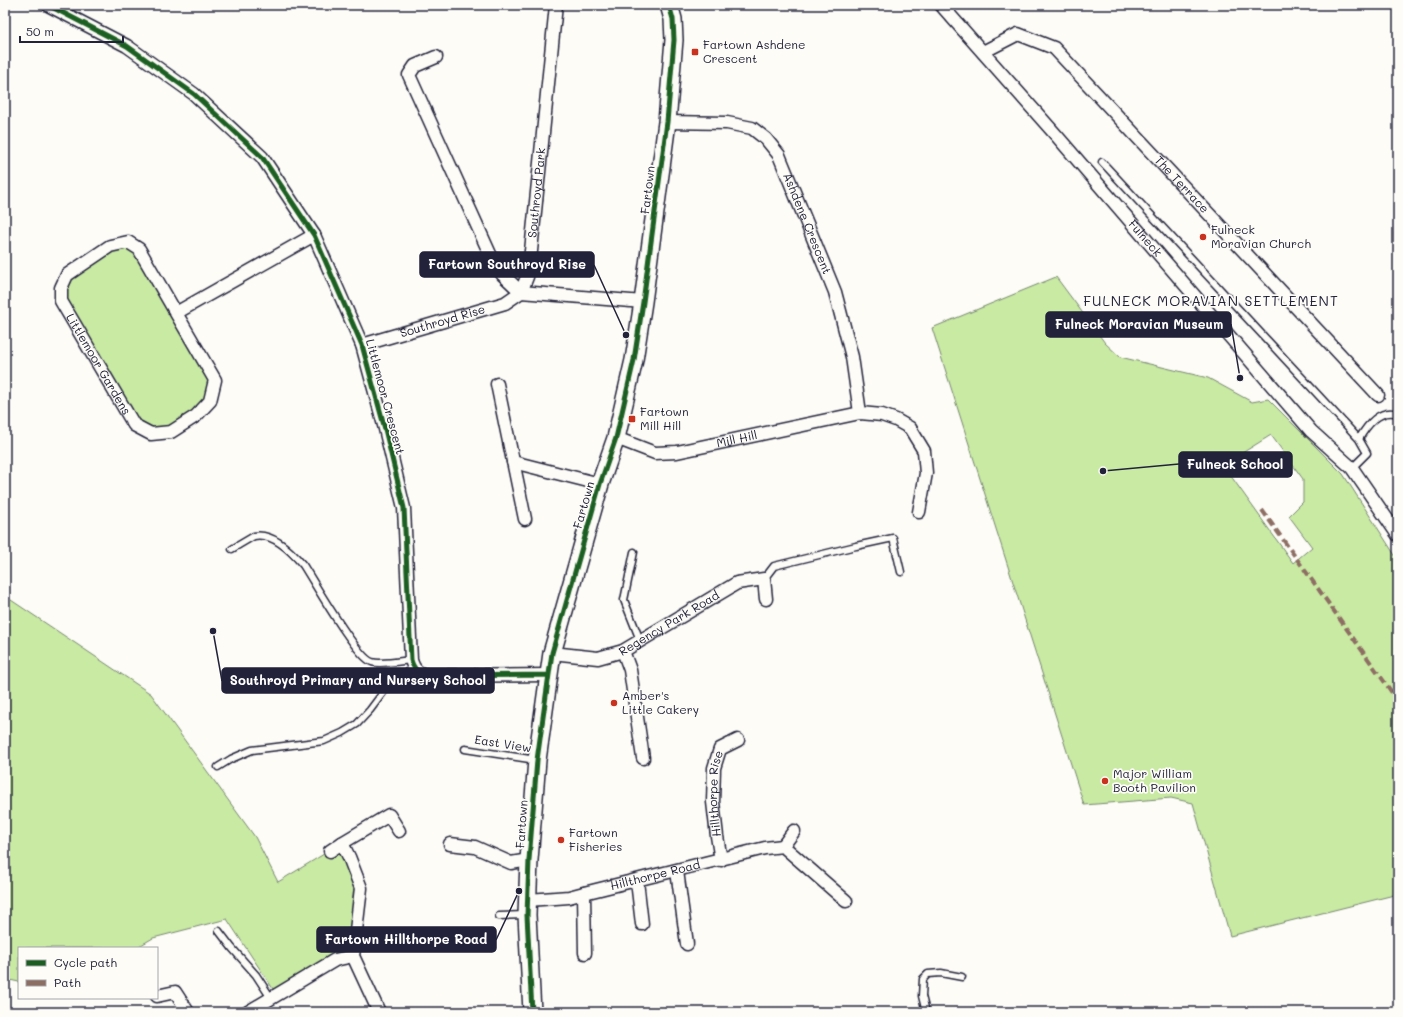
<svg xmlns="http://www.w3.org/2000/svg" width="1403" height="1017" font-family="Mali,sans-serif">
	<rect width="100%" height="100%" fill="#fdfcf7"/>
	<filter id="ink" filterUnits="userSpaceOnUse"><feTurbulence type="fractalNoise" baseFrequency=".025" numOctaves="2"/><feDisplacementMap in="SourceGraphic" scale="8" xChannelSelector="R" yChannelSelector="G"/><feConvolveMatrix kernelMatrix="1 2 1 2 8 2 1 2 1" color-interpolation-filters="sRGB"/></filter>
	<g filter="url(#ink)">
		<path fill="#c9eaa3" stroke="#76866f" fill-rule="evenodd" d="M128,242L215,380L210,401L171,432L134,425L61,301L67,275Z
			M1056,277L1105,343L1120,357L1208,378L1252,402L1268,399L1343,474L1398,560V894L1230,936L1193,803L1171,798L1084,805L932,328ZM1271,435L1303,479V502L1289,516L1312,547L1293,563L1223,465Z
			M5,596L151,694L255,837L278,882L342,843L361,888L353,956L277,995L227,919L153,938L136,948H19V982L5,979Z"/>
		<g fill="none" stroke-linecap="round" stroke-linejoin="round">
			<g stroke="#22223b" stroke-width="9">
				<path id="lane" d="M1102,162L1359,439
					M1352,468L1367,453L1359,439C1367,425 1380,408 1398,414
					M232,549L254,536C273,532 292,552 303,565C314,582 357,658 372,662C379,665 402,661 411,660
					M634,552L624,600L640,640
					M764,579L774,566L856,546L893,538L901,572
					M465,749L536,760
					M218,767L231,759L252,750L324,741L342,733L357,724L370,710L388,686L401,675L414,669
					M499,916L525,915
					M219,931L232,948L256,975L271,998
					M926,1012L922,996L923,979L928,974L941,973L962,977"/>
			</g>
			<g stroke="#22223b" stroke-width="15">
				<g id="street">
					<path d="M48,5L127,46L194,94L262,157L314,235L362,345L385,429L404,508L411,660C414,671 420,675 431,676L548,675"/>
					<path id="s1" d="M941,5L1056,135L1311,431L1352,468L1398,535"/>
					<path id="s2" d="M983,52L1018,34L1054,48L1378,395"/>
					<path d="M436,57L415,66L409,75L495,265L503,275L521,292"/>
					<path id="s3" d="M667,122L727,123L752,128L766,139L779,155L835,292L852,357L860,413"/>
					<path id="s4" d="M521,292L527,277L531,251L556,5"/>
					<path d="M521,292L643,302"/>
					<path id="s5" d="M176,313L139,249L128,242L110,246L67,275L61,288V301L134,425L151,434L171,432L196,416L210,401L215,380L176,313L314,235"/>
					<path id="s6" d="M362,345L505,303L521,292"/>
					<path d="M497,384L525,519"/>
					<path id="s7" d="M616,438L655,453L677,452L860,413L882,415L896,420L910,428L924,451L926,473L919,512"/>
					<path d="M513,462L600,484"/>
					<path d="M623,651L630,670L643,758"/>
					<path id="s8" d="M552,653L598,658L623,651L737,583L764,579L766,599"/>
					<path d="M450,844L475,847L511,863L529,860"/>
					<path d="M783,846L794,831"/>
					<path d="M330,851L342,843"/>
					<path id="s9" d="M721,860L717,836L713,802L714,768L720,749L738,740"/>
					<path d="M677,871L687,944"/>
					<path d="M637,881L642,924"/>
					<path d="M584,893L585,953"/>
					<path id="s10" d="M528,900L569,897L584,893L765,848L783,846L846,901"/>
					<path d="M157,996L175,992L188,1012"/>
					<path d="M248,1012L335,960L353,956"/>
					<path d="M379,1012L353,956L361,888L349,857L342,843L389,815L399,831"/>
				</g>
			</g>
			<g stroke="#22223b" stroke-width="20">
				<path id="secondary" d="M532,1012L527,915L529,860L537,760L552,653L600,484L616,438L634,360L643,302L667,122L674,40L673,19L669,5"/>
			</g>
			<use href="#lane" stroke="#fdfcf7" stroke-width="6"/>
			<use href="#street" stroke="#fdfcf7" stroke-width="12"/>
			<use href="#secondary" stroke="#fdfcf7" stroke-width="17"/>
			<path stroke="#8d6e63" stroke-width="4" stroke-dasharray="8 4" stroke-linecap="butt" d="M1262,510L1398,701"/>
			<g stroke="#fdfcf7" stroke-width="8">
				<path id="cycleway" d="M48,5L127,46L194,94L262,157L314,235L362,345L385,429L404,508L411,660C414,671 420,675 431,676L548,675
					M532,1012L527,915L529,860L537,760L552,653L600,484L616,438L634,360L643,302L667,122L674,40L673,19L669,5"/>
			</g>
			<use href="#cycleway" stroke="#1b5e20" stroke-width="5"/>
		</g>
	</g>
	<g fill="#c8321e" stroke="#fdfcf7" stroke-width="1.5">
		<rect x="691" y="48" width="8" height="8" rx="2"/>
		<circle cx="1203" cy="237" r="4"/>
		<rect x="628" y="415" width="8" height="8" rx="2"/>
		<circle cx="614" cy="703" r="4"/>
		<circle cx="1105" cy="781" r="4"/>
		<circle cx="561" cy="840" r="4"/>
	</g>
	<g text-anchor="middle" stroke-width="3.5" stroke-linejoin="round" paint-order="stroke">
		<g font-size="12" fill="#22223b" stroke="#fdfcf7" text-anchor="start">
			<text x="703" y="49">Fartown Ashdene<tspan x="703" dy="14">Crescent</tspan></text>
			<text x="1211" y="234">Fulneck<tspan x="1211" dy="14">Moravian Church</tspan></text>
			<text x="640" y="416">Fartown<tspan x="640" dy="14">Mill Hill</tspan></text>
			<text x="622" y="700">Amber's<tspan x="622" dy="14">Little Cakery</tspan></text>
			<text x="1113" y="778">Major William<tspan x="1113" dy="14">Booth Pavilion</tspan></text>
			<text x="569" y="837">Fartown<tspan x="569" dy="14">Fisheries</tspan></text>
		</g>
		<g font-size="12" fill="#22223b" stroke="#fdfcf7">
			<text dy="4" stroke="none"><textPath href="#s2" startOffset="265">The Terrace</textPath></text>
			<text transform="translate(648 190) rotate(-83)" y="4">Fartown</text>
			<text dy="4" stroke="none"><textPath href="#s4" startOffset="101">Southroyd Park</textPath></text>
			<text dy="4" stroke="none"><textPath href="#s3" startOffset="198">Ashdene Crescent</textPath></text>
			<text dy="4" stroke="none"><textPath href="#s1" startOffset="310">Fulneck</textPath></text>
			<text dy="4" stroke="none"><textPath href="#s6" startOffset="84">Southroyd Rise</textPath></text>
			<text dy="4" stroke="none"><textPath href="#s5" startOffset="258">Littlemoor Gardens</textPath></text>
			<text transform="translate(385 397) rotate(75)" y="4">Littlemoor Crescent</text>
			<text dy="4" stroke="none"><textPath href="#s7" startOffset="125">Mill Hill</textPath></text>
			<text transform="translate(584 505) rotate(-74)" y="4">Fartown</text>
			<text dy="4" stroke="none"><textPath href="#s8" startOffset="126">Regency Park Road</textPath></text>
			<text transform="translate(503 744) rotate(9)" y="4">East View</text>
			<text dy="4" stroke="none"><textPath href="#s9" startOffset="67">Hillthorpe Rise</textPath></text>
			<text transform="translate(522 824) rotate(-86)" y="4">Fartown</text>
			<text dy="4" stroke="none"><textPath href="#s10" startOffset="130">Hillthorpe Road</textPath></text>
		</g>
		<g font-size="14" letter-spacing="1" fill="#22223b" stroke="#fdfcf7">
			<text x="1211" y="306">FULNECK MORAVIAN SETTLEMENT</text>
		</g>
	</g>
	<path fill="none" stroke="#22223b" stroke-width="1.5" d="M626 335L594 265M1240 378L1231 324M1103 471L1179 464M213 631L222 681M519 891L496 940"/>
	<g fill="#22223b" stroke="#fdfcf7" stroke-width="1.5">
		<circle cx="626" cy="335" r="4"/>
		<circle cx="1240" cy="378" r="4"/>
		<circle cx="1103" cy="471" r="4"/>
		<circle cx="213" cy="631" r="4"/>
		<circle cx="519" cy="891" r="4"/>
	</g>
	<g fill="#22223b" stroke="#22223b" stroke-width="1.5">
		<rect x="420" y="252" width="174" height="25" rx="4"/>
		<rect x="1046" y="312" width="185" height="25" rx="4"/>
		<rect x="1179" y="452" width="113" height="25" rx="4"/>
		<rect x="222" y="668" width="272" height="25" rx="4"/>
		<rect x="317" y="927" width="179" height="25" rx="4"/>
	</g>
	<g font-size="13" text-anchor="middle" font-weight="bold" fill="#fff">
		<text x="507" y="269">Fartown Southroyd Rise</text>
		<text x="1139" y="329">Fulneck Moravian Museum</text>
		<text x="1235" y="469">Fulneck School</text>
		<text x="358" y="685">Southroyd Primary and Nursery School</text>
		<text x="406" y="944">Fartown Hillthorpe Road</text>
	</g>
	<rect width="1403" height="1017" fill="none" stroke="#fdfcf7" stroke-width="20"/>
	<rect x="10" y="10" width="1383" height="997" fill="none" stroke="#22223b" stroke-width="1.5" filter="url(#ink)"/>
	<rect x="18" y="947" width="140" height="52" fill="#fdfcf7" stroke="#a5a5ac"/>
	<rect x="26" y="960" width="20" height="6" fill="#1b5e20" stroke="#a5a5ac"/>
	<text x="54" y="967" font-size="12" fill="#22223b">Cycle path</text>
	<rect x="26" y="980" width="20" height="6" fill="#8d6e63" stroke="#a5a5ac"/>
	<text x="54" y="987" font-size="12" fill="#22223b">Path</text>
	<path d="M20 36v6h103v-6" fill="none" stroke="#22223b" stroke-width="2"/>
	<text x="26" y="36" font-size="12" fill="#22223b" stroke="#fdfcf7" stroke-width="3" paint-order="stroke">50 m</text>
</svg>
